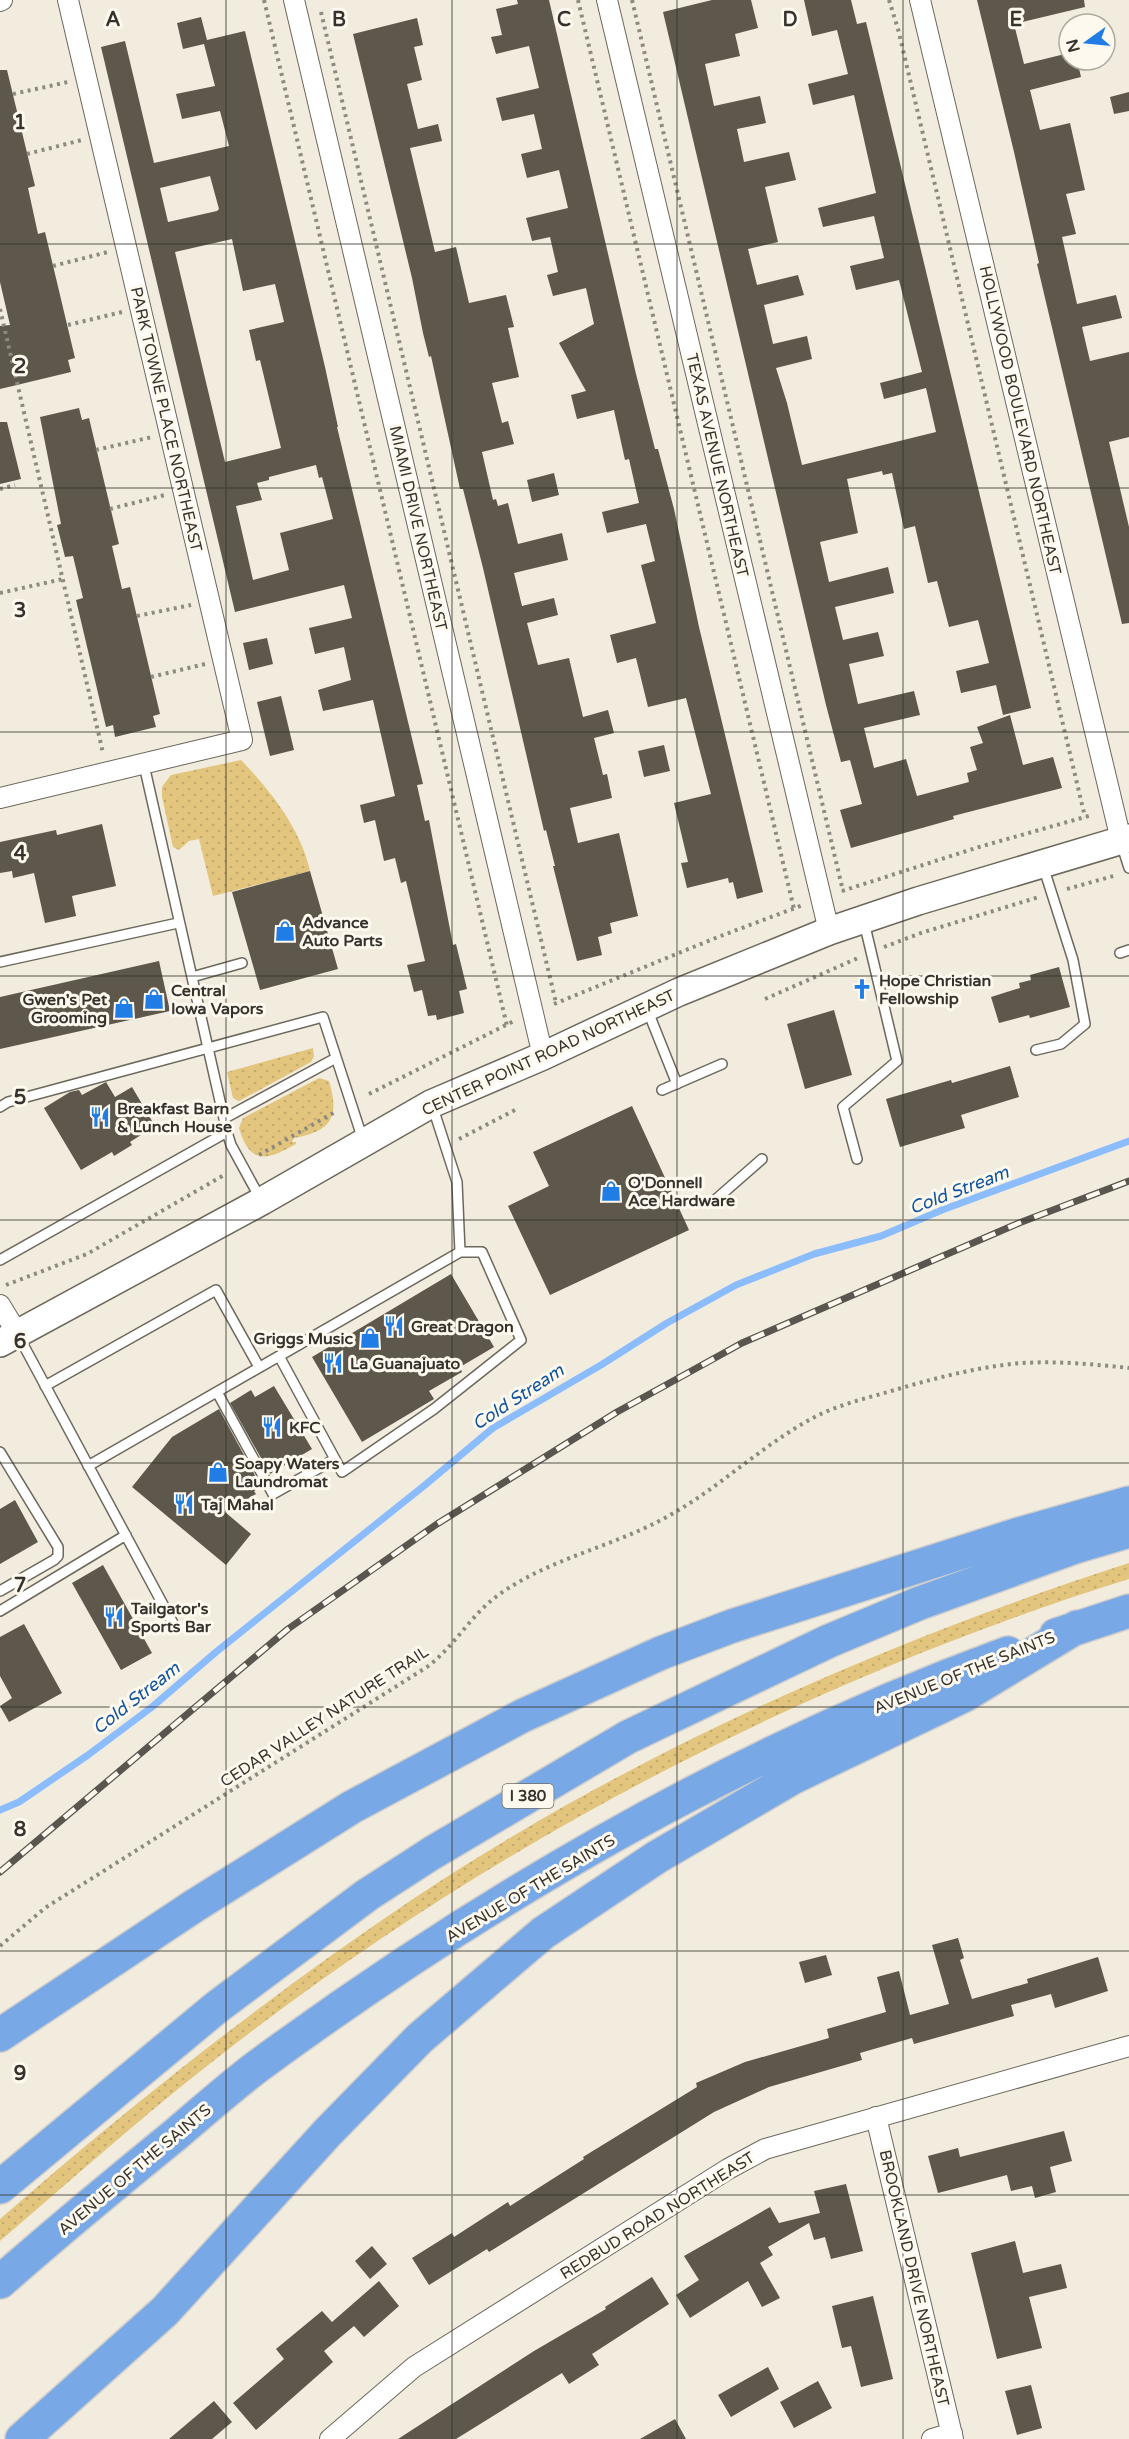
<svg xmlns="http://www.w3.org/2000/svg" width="1129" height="2439" font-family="'Varela Round',sans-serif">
	<defs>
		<pattern id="grass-dots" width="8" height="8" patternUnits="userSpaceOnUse" patternTransform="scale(1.5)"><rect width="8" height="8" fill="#e3c57e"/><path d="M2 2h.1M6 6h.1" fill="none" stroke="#c3aa6d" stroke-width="1.8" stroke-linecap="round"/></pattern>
	</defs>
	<rect width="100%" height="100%" fill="#f2ecde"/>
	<path fill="url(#grass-dots)" d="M241,760C270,790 301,829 310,871L213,896L199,839L189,841L179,850L173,847L162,797V787L167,780L171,775Z
		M313,1048L314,1056L311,1062L239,1101L233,1098L227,1072Z
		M319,1078L329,1081C340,1118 331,1131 294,1138L292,1142H296V1144C268,1160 250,1166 239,1128L243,1118Z
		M1129,1563V1579C809,1679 505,1837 239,2041C156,2104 79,2173 0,2241V2219C131,2105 268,1996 413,1899C632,1753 879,1644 1129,1563Z"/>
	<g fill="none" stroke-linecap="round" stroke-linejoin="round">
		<path stroke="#8bbcfd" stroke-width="7" d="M0,1810L19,1802L88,1755L152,1707L216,1652L425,1485L493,1428L601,1365L667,1323L736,1285L814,1254L881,1236L942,1210L1129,1141"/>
	</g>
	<path fill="#5d574c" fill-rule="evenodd" d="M517,0H549L636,374L655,449H658L674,509L699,627L763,892L737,899L733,882L729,883L728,878L687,888L681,863L688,862L674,803L711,794L686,698L648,707L636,658L617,663L610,635L656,623L641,565L655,561L646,524L607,533L602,512L639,503L629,459L625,460L614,410L577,419L571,395L586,391L559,343L594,324L586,288L553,296L547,275L558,272L550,237L532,241L526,218L568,208L559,170L527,178L521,154L542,149L534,114L502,121L496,98L539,88L529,46L496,54L491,37L502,35L496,9L518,4Z
		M712,0H751L758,28L735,34L740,56L705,64L714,106L760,96L766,123L737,129L744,162L789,152L796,180L765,187L778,242L748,249L757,285L798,275L804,295L764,305L773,344L807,336L812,359L776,368L787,403L802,465L936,432L926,388L884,399L880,383L922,372L899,280L856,290L850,266L884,258L874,216L823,227L818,208L876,193L854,95L813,105L808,84L848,74L837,30L812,36L804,0H851L857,24L866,22L1031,708L1003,715L996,685L961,693L956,671L989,663L978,620L949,627L937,581L928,583L915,526L904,529L892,473L883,475L882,471L847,479L858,533L820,542L829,582L888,567L894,593L835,607L843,640L878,632L884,656L849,664L858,704L914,691L920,715L864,728L874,768L906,759L917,796L969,782L967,773L977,770L970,747L983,743L977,727L1010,715L1023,765L1053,757L1062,788L953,816L954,819L851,848L840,810L862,804L850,760L841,762L826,705L663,12Z
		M977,0H1084L1085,7L1014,24L1024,64L1069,53V60H1077L1081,77L1030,90L1040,130L1070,123L1085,190L1066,194L1076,234L1062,237L1077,304L1116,295L1122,318L1082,327L1090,361L1129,352V437L1109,442L1129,527V623L1122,624L1037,264L1039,263L1014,152Z
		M201,17L207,40L245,31L325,367L338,427H337L423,784L417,785L425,821L429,820L453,945L456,944L467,989L459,991L464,1013L437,1020L436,1015L428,1016L422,990L414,992L407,965L425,961L406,881L401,883L395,858L384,861L375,820L364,823L360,805L395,796L373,700L323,711L318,690L351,680L344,647L315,654L309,628L352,618L344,585L235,612L101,47L125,41L154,163L229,146L220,111L182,119L176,94L215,86L204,44L183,49L177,23ZM210,176L219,209L217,211L168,222L160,188ZM232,239L243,291L275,284L284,322L249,330L256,361L260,360L281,448L225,462L175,252ZM316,465L319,478L322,477L333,519L280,533L289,570L253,580L236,506L262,500L257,483L269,480V477Z
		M417,18L423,45L414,47L422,80L407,84L418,129L438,124L442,141L410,148L435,252L456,247L469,303L506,295L514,327L508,328L519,377L492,383L502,423L508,421L514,444L482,452L493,500L496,499L498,506L508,503L518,544L562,533L568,560L514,573L522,606L554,598L558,615L527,623L538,665L569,658L583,717L608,710L614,733L594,738L603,775L607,774L612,798L570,808L578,843L619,833L638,916L610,923L612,933L598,937L602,955L577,961L553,866H555L546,830L544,831L483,568L463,489H460L431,356L429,357L423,333L412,278L353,34Z
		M0,70H7L35,186L28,188L38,234L45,232L75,358L68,360L71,372L0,389V326L10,325L0,282Z
		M1129,92V111L1114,114L1110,97Z
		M79,408L82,420L89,418L119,544L112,546L122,589L130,587L160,714L153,716L156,727L115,737L113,725L106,727L76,600L83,598L73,556L65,557L57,525L61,524L40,417Z
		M0,422H7L21,479L0,484Z
		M554,473L559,495L532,502L527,480Z
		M267,638L273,664L249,670L243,643Z
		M281,696L294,750L270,756L257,702Z
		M664,745L670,771L644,777L638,751Z
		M102,824L116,886L72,896L76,916L45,923L34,873L13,878L12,871L0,873V842L56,830L57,835Z
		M310,871L338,969L260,990L232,892Z
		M159,961L170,1011L0,1049V997Z
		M1059,967L1070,1007L1030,1018L1029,1015L999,1023L991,997L1020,988L1019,983L1031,980L1030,975Z
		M834,1010L852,1075L805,1089L787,1024Z
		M1010,1066L1019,1097L961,1115L965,1128L900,1147L886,1099L951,1080L952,1083Z
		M106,1082L115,1097L132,1087L155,1126L130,1142L132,1145L114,1156L112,1152L81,1170L44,1108L70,1092L79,1090L82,1095Z
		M632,1106L689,1230L550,1295L508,1206L549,1186L533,1152Z
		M451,1274L494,1347L460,1367L462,1372L429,1391L434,1399L362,1442L312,1357Z
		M274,1386L312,1449L270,1474L230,1403L251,1390L255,1397Z
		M219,1409L258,1481L253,1484L256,1490L254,1491L256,1494L225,1512L251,1534L226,1565L132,1487L172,1437Z
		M15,1500L38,1542L0,1564V1509Z
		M103,1565L152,1653L121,1670L72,1583Z
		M24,1624L62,1693L9,1722L0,1706L12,1698L0,1676V1637Z
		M958,1938L964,1958L960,1960L972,1999L1028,1983L1027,1979L1098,1957L1108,1991L1055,2008L1051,1994L1011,2005L1014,2016L914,2044L912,2038L860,2053L862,2060L769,2087L714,2112L489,2252L487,2249L429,2285L412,2258L452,2233L454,2237L508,2202L510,2206L584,2159L583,2157L697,2087L696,2083L745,2062L829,2038L827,2029L886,2012L877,1977L899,1971L910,2015L949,2004L932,1945Z
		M826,1955L832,1975L805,1983L799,1962Z
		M1064,2131L1072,2161L1050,2167L1056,2192L1035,2198L1032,2186L1011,2191L1007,2175L938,2193L928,2156L958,2148L960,2157Z
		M846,2184L863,2251L831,2259L825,2237L814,2240L809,2223L768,2247L773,2255L760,2263L780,2298L762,2307L748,2281L690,2318L676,2295L699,2280L684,2256L770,2207L779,2223L820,2213L814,2191Z
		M1015,2241L1023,2273L1061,2264L1067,2288L1029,2297L1042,2348L997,2359L971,2253Z
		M372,2246L387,2264L370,2279L355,2261Z
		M652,2277L669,2304L592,2354L599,2365L569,2384L562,2373L456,2439H398L534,2351L606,2309L605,2307Z
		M379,2281L399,2306L364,2337L354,2326L324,2351L333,2362L256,2430L233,2403L284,2359L276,2349L322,2311L332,2322Z
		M873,2296L893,2379L861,2387L851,2346L842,2348L832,2306Z
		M768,2367L779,2389L731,2417L718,2395Z
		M818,2381L832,2408L794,2428L780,2402Z
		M1031,2385L1042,2428L1017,2435L1005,2391Z
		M214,2401L232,2422L212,2439H169Z
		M675,2419L686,2439H640Z"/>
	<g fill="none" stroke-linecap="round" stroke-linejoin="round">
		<g stroke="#6d685c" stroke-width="12">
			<path id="service" d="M144,765L227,1132L231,1145L260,1198
				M1121,843L1129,868
				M1120,953L1129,950
				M0,962L178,923
				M192,977L242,963
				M647,1009L677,1084
				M1036,1050L1061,1044L1085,1024L1073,960L1043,866
				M662,1090L722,1064
				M432,1105L457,1182L460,1252
				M0,1107L8,1102L323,1017L363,1140
				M225,1118L336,1058
				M857,1159L843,1107L897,1061L864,922
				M714,1201L762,1159
				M0,1260L227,1132
				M18,1335L174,1625
				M45,1386L216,1290L259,1367
				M217,1392L273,1494L335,1459
				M0,1452L58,1547V1556L54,1560L0,1591
				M88,1466L460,1252H482L521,1340L434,1409L342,1472L279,1356
				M0,1611L126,1535"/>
		</g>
		<g stroke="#6d685c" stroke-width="22">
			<path id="minor" d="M294,0L543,1056
				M607,0L829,931
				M920,0L1121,840
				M0,1L2,0
				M0,798L242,740L68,0
				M0,1305L17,1333
				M876,2117L953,2439
				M330,2439L414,2367L728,2169L765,2149L1129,2046
				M932,2439L952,2433"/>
		</g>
		<g stroke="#6d685c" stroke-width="30">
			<path id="secondary" d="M0,1343L262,1201L431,1104L543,1056L679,992L829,931L918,901L1129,838"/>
		</g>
		<g stroke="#cfcecd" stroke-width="36">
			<path id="motorway" d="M1056,1635L1129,1611
				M0,2035L194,1906L352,1807L522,1716L661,1653L732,1626L1019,1534L1129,1503
				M0,2187L217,2007L367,1895L432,1853L628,1737L829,1641L920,1603L1075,1547L1129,1531
				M0,2282C57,2232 116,2183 175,2135C202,2112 229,2088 258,2066C488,1897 740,1751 1008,1653
				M22,2439L165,2311L328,2132L420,2038L543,1933L657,1857L794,1777L965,1695L1077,1627"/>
		</g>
		<path stroke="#8e8a81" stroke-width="4" stroke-dasharray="3 4.5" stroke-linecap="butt" d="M264,0L507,1026
			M578,0L794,909
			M632,0L843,891
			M889,0L898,29L1085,817
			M321,12L556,1003
			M13,94L68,82
			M27,154L82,140
			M53,266L108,252
			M0,309L103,753
			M68,325L122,312
			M96,450L152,437
			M0,489L15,485
			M110,509L165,495
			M0,593L63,579
			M137,616L191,605
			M151,677L205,664
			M1067,889L1117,875
			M842,891L979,847L1092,815
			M884,947L921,933L1039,897
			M765,999L858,958
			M554,1004L718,937L803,905
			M369,1094L516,1020
			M459,1139L517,1109
			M259,1155L335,1112
			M6,1285L87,1254L224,1175
			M0,1946L45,1908L427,1667C454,1647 470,1616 497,1596C546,1560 608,1548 661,1520C715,1492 758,1448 811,1419C834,1406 863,1399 888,1392C928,1380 969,1369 1011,1364C1050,1360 1091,1364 1129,1368"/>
		<use href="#service" stroke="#fff" stroke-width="9"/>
		<use href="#minor" stroke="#fff" stroke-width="20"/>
		<use href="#secondary" stroke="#fff" stroke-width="27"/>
		<use href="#motorway" stroke="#78a8e5" stroke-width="33"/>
		<g stroke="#59554f" stroke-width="7">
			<path id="rail" d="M0,1872L288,1629L437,1524L617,1412L742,1343L1019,1223L1129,1181"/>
		</g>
		<use href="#rail" stroke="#fef9ee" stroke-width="4.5" stroke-dasharray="14" stroke-linecap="butt"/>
	</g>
	<path fill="none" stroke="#36332e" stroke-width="1.5" stroke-opacity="0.55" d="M226,0V2439M452,0V2439M677,0V2439M903,0V2439M0,244H1129M0,488H1129M0,732H1129M0,976H1129M0,1220H1129M0,1463H1129M0,1707H1129M0,1951H1129M0,2195H1129"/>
	<defs>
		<g id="shop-bare" transform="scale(1.62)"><path d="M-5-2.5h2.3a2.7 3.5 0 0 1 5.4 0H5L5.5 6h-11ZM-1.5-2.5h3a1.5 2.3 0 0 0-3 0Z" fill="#217de6" stroke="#fef9ee" stroke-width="2.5" paint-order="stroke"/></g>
		<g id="church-bare" transform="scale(1.62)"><path d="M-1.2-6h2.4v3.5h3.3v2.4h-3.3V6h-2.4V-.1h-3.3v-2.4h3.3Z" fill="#217de6" stroke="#fef9ee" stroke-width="2.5" paint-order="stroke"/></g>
		<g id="restaurant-bare" transform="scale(1.62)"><path d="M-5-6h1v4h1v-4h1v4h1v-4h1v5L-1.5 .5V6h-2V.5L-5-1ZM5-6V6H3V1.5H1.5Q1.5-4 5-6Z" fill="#217de6" stroke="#fef9ee" stroke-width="2.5" paint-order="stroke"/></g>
	</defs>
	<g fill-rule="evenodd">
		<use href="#shop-bare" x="285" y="931"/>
		<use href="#church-bare" x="862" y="989"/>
		<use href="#shop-bare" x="154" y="999"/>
		<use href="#shop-bare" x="124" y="1008"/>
		<use href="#restaurant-bare" x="100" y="1117"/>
		<use href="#shop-bare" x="611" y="1191"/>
		<use href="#restaurant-bare" x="394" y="1326"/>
		<use href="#shop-bare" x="370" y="1338"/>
		<use href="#restaurant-bare" x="333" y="1363"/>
		<use href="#restaurant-bare" x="272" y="1427"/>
		<use href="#shop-bare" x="218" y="1472"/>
		<use href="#restaurant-bare" x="184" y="1504"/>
		<use href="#restaurant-bare" x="114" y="1617"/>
	</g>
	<g text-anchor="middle" stroke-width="6" stroke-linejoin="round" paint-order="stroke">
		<rect fill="#fef9ee" stroke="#726e68" stroke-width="1.5" x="502.5" y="1784" width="51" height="24" rx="4.5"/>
		<g font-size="15" font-weight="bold" fill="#36332e">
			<text x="528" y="1801">I 380</text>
		</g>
		<g font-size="16" fill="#36332e" stroke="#fef9ee">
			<text transform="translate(167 419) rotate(77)" y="6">PARK TOWNE PLACE NORTHEAST</text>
			<text transform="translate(1021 420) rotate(77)" y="6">HOLLYWOOD BOULEVARD NORTHEAST</text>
			<text transform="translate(718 465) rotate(77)" y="6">TEXAS AVENUE NORTHEAST</text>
			<text transform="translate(419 528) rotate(77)" y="6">MIAMI DRIVE NORTHEAST</text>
			<text transform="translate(548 1052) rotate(-25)" y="6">CENTER POINT ROAD NORTHEAST</text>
			<text transform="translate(964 1672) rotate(-22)" y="6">AVENUE OF THE SAINTS</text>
			<text transform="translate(324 1716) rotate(-33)" y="6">CEDAR VALLEY NATURE TRAIL</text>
			<text transform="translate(530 1888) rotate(-31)" y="6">AVENUE OF THE SAINTS</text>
			<text transform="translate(134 2169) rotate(-40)" y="6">AVENUE OF THE SAINTS</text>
			<text transform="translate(657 2215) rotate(-32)" y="6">REDBUD ROAD NORTHEAST</text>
			<text transform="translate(915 2278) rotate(77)" y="6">BROOKLAND DRIVE NORTHEAST</text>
		</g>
		<g font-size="16" font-weight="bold" fill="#36332e" stroke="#fef9ee" text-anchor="start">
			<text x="302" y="928">Advance<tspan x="302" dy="18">Auto Parts</tspan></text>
			<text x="879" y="986">Hope Christian<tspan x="879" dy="18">Fellowship</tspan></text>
			<text x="171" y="996">Central<tspan x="171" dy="18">Iowa Vapors</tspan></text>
			<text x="107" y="1005" text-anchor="end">Gwen's Pet<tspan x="107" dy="18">Grooming</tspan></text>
			<text x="117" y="1114">Breakfast Barn<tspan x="117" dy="18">&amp; Lunch House</tspan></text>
			<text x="628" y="1188">O'Donnell<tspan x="628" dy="18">Ace Hardware</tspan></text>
			<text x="411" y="1332">Great Dragon</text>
			<text x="353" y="1344" text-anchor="end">Griggs Music</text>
			<text x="350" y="1369">La Guanajuato</text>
			<text x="289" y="1433">KFC</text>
			<text x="235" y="1469">Soapy Waters<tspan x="235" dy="18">Laundromat</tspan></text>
			<text x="201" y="1510">Taj Mahal</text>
			<text x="131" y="1614">Tailgator's<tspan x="131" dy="18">Sports Bar</tspan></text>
		</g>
		<g font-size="18" font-style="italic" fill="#10539d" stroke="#fef9ee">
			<text transform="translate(959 1190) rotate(-21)" y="6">Cold Stream</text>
			<text transform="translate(518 1397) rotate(-33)" y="6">Cold Stream</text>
			<text transform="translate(136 1698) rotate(-38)" y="6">Cold Stream</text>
		</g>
	</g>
	<g font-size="20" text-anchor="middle" font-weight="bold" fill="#36332e" stroke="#fef9ee" stroke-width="6" stroke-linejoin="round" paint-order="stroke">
		<text x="113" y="26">A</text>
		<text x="339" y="26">B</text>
		<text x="564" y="26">C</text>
		<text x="790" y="26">D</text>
		<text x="1016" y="26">E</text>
		<text x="20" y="129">1</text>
		<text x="20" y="373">2</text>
		<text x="20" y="617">3</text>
		<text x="20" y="860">4</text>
		<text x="20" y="1104">5</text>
		<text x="20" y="1348">6</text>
		<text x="20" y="1592">7</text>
		<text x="20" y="1836">8</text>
		<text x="20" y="2080">9</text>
	</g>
	<g transform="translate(1087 42) rotate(255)"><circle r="28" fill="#fef9ee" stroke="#aeaaa1" stroke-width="1.5"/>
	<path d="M0-4.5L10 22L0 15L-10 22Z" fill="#217de6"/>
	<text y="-9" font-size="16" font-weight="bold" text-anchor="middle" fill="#36332e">N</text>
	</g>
</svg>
